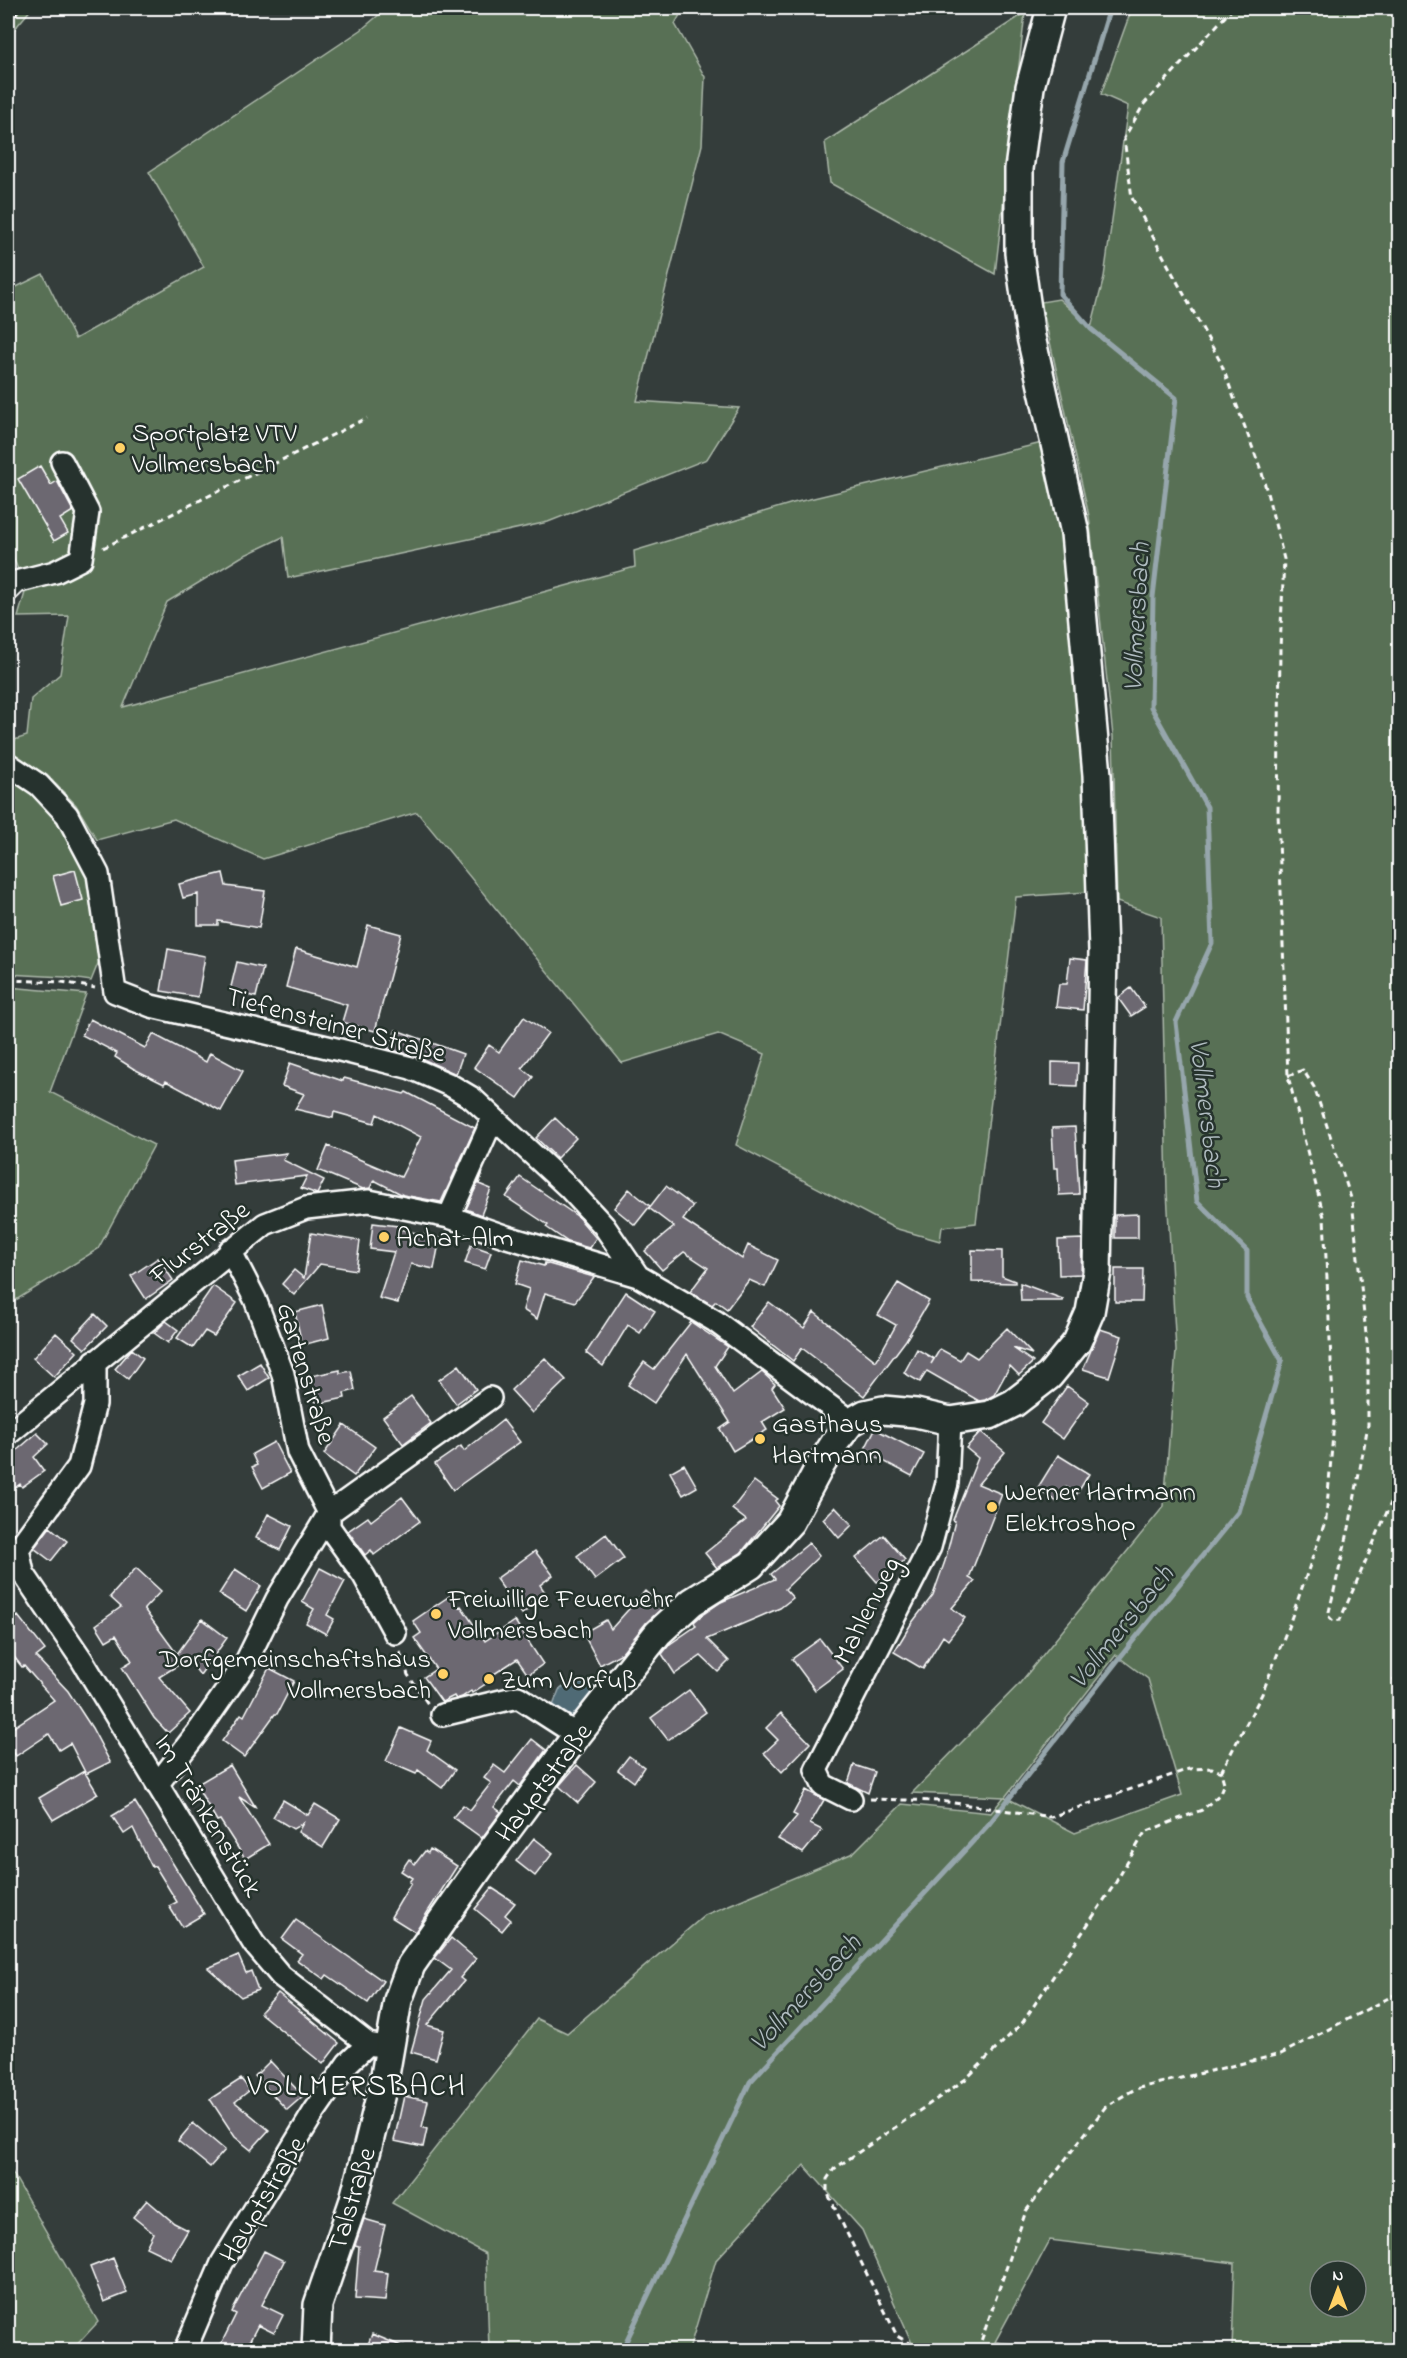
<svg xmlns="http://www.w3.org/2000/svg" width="1407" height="2358" font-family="'Indie Flower',sans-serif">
	<rect width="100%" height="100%" fill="#343d3b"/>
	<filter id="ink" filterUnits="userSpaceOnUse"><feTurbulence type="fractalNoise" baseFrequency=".0167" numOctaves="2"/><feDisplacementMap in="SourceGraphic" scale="12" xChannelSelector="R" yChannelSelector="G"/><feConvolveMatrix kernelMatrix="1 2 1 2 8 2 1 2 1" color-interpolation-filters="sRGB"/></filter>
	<g filter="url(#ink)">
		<path fill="#587055" stroke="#acb8aa" stroke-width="1.5" fill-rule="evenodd" d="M8,8H32L8,37Z
			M387,8H693L681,13L675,24L705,77L702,145L637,401L739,408L707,459L548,522L288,578L283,537L241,557L167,602L123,707L635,567L634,551L793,503L1042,443L1063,542L1083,788L1087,892L1016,897L976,1223L942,1227L940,1241L894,1228L736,1145L765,1054L718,1034L622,1063L417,812L263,859L174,819L97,840L76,805L46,774L8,756V742L27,736L31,699L60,674L69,616L18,617L26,589L8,545V291L43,274L75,339L204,267L149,172L361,30Z
			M1132,8H1399V2350H1232L1235,2263L1050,2240L995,2342L1067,2350H915L862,2230L804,2165L716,2260L689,2350H489L486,2254L392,2203L537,2019L567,2033L705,1915L853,1853L902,1804L991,1813L1004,1797L912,1793L1020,1683L1164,1506L1176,1351L1167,1192L1161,917L1117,902L1113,736L1089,516L1041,302L1059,299L1091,328L1104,277L1128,106L1101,94ZM1116,1655L1148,1679L1182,1795L1075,1833L1005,1797ZM1320,2271H1356V2307H1320Z
			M1025,13L995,274L830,183L825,142Z
			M8,778L36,794L61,820L84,864L98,909L99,961L91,981L64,977L8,974Z
			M8,987L86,994L50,1092L154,1145L98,1249L8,1305Z
			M8,2165L98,2322L72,2350H8Z"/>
		<path fill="#506a75" stroke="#96a6ac" stroke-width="1.5" d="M572,1681L598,1688L575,1719L569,1722L551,1711L559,1690Z"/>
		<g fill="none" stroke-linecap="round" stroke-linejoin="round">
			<path stroke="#96a6ac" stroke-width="5" d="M622,2350L750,2082L989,1824L1133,1641L1238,1512L1282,1361L1247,1298V1251L1197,1201L1176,1022L1212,943L1207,807L1151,707L1153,597L1176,398L1091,329L1060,294L1063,162L1110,8"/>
		</g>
		<path fill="#6c6771" stroke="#fff" stroke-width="1.5" d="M40,466L51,485L57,481L73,511L60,519L68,533L54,541L18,479Z
			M75,870L83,900L61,906L53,876Z
			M223,873L226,886L265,891L259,928L218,921V925H198V894L183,898L179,884Z
			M368,925L401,934L375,1031L342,1022L347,1005L286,987L296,949L357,967Z
			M168,949L205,956L198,997L161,991Z
			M1070,958L1087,960L1083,1010L1056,1007L1059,984H1067Z
			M237,962L263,968L256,997L230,991Z
			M1131,988L1145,1007L1131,1016L1118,998Z
			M524,1017L548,1033L522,1068L533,1077L518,1098L474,1067L489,1045L499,1052Z
			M90,1019L145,1048L153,1034L206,1062L210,1053L243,1071L221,1111L166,1081L164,1084L134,1069L115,1057L117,1053L82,1035Z
			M396,1030L463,1054L456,1074L416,1056L388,1049Z
			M1052,1062L1078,1063L1077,1086L1052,1085Z
			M290,1063L343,1081L344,1078L404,1094L406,1092L475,1128L441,1202L403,1195L374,1180L370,1188L363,1189L318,1170L328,1146L401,1177L421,1137L377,1114L374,1123L334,1112L333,1118L295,1109L304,1094L282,1086Z
			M555,1118L576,1138L557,1158L536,1138Z
			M1075,1127L1079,1194L1059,1195L1058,1168H1054L1052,1128Z
			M287,1153L283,1160L324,1180L317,1194L301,1188L307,1176L235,1185L232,1160Z
			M483,1172L479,1184L491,1189L481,1215L466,1209Z
			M520,1177L577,1216L596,1238L589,1248L568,1242L546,1227L548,1225L506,1197Z
			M666,1186L693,1206L683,1220L742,1259L748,1245L778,1260L765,1287L749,1280L727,1309L716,1301L712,1305L690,1292L708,1268L684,1252L662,1270L645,1251L674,1227L649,1208Z
			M629,1189L650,1206L635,1225L614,1208Z
			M1138,1214V1238H1115V1215Z
			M373,1223L398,1226V1229L440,1238L434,1269L411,1264L398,1303L379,1298L394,1252L370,1249Z
			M311,1233L360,1241L356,1270L320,1264L294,1295L282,1284L294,1270L304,1278Z
			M1082,1239L1081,1274L1059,1275L1058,1240Z
			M471,1245L491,1252L485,1269L465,1263Z
			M972,1250L1002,1251V1276L1015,1281V1283L972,1282Z
			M158,1258L173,1280L146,1299L131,1276Z
			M522,1260L544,1266L545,1263L594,1277L575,1302L545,1293L537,1319L523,1310L529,1289L515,1284Z
			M1115,1269H1143L1142,1302H1115Z
			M898,1283L929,1301L906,1340L864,1396L802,1348L793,1361L750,1327L769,1302L804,1328L814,1312L876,1361L896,1325L878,1315Z
			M1020,1283L1063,1299V1301H1021Z
			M213,1286L237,1303L214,1336L205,1331L193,1348L177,1338Z
			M626,1292L655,1311L640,1333L628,1325L603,1366L586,1353Z
			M322,1305L329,1338L302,1345L295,1312Z
			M95,1314L107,1326L85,1349L73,1338Z
			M166,1321L178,1330L168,1343L154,1333Z
			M691,1322L728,1347L715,1366L733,1394L762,1372L775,1384L772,1388L785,1408L762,1422L767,1430L733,1451L720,1429L730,1422L687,1354L654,1403L628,1385L644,1362L654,1369Z
			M1007,1328L1032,1354L1013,1348L1033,1362L1019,1375L1010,1366L994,1395L985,1400L979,1401L927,1371L920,1382L904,1373L917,1349L934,1359L931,1364L940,1349L960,1360L966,1351L977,1358Z
			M1100,1329L1122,1336L1109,1377L1083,1369Z
			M56,1333L77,1352L54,1377L33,1358Z
			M132,1349L143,1358L128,1379L115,1369Z
			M545,1358L566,1380L532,1413L511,1390Z
			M260,1363L269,1378L248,1391L238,1376Z
			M459,1365L476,1389L456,1404L439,1380Z
			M340,1370V1373L351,1371L355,1390L344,1393L345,1398L316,1404L311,1376Z
			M1067,1386L1089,1402L1063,1439L1041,1423Z
			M411,1396L431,1423L403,1444L383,1417Z
			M503,1420L520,1442L453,1490L435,1464L461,1446L464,1451Z
			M344,1425L375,1447L354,1476L324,1454Z
			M875,1429L924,1454L912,1476L864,1451Z
			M981,1432L1005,1452L978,1484L1002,1494L969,1578L975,1581L952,1608L965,1618L948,1640L943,1636L923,1669L894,1652L911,1624L933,1595L945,1561L955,1521L953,1520L978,1458L966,1448Z
			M37,1433L48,1444L34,1457L44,1471L22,1487L20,1484L8,1493V1458Z
			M274,1442L290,1473L263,1488L252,1467L257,1465L252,1454Z
			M1058,1455L1089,1474L1077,1494L1066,1487L1057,1502L1037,1489Z
			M684,1464L697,1487L683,1495L670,1472Z
			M754,1481L778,1499L775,1501L779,1506L741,1553L717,1568L705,1553L746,1520L732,1509Z
			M402,1497L420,1521L374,1555L371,1550L365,1555L348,1531L368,1517L371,1521Z
			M835,1507L852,1525L839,1538L823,1519Z
			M268,1514L292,1526L280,1550L256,1538Z
			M50,1527L67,1541L51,1561L34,1548Z
			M606,1534L624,1558L595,1580L577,1556Z
			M884,1535L905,1560L877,1582L856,1558Z
			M809,1543L819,1556L785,1589L793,1598L780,1608L707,1639L729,1661L718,1672L701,1656L675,1674L662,1654L670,1644L696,1626L694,1622L702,1615L721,1602L775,1579L771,1574Z
			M535,1551L553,1575L540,1585L547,1595L522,1614L496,1579Z
			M136,1568L161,1591L144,1609L177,1654L202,1619L227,1638L200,1675L188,1659L159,1677L190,1713L168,1733L154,1718L122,1667L132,1661L116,1635L106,1641L96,1625L121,1607L110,1597Z
			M320,1568L345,1581L327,1615L334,1619L326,1634L306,1623L314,1609L302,1602Z
			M235,1569L261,1586L246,1611L219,1594Z
			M645,1591L663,1607L646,1623L622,1653L600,1665L583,1633L606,1620L611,1629Z
			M451,1595L459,1607L461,1606L485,1641L515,1621L543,1664L528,1675L517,1659L491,1676L493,1679L472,1693L471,1691L462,1697L456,1699L454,1696L442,1702L424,1677L436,1669L414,1638L421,1633L413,1621Z
			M18,1616L45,1650L36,1657L68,1691L92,1728L110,1762L86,1774L70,1743L59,1750L49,1734L16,1756L8,1743V1731L54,1700L24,1666L22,1667L8,1649V1624Z
			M820,1639L843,1669L815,1690L792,1659Z
			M269,1668L294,1681L277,1714H275L244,1757L222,1741L241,1714L244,1716Z
			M689,1690L706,1712L668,1740L651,1718Z
			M781,1713L810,1743L782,1772L764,1753L778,1740L766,1728Z
			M401,1728L431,1741L427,1750L455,1770L442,1788L418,1770L416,1774L386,1761Z
			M532,1739L546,1750L520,1786L514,1781L494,1807L501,1812L482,1838L453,1817L463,1805L470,1810L491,1783L484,1778L494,1765L505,1773Z
			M629,1756L644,1767L634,1782L618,1770Z
			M230,1765L256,1808L239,1797L269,1844L245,1859L220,1820L217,1821L196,1785Z
			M577,1765L596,1782L578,1803L559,1786Z
			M854,1765L875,1772L868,1793L848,1783Z
			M84,1771L98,1794L53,1820L39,1798Z
			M806,1790L824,1800L810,1824L822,1830L803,1853L778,1839L797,1816L793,1814Z
			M283,1800L308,1815L315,1804L340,1819L323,1847L298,1832L303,1823L293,1829L273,1817Z
			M135,1802L204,1914L182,1927L169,1906L177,1902L155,1866L152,1867L133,1828L124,1834L112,1816Z
			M534,1838L553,1853L535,1876L516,1861Z
			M430,1849L457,1866L415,1932L391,1917L411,1883L409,1882L412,1878L401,1871L409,1859L415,1864L425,1851L428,1853Z
			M492,1888L515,1903L505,1915L511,1920L502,1931L475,1909Z
			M296,1920L383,1981L368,2003L327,1975L324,1979L297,1960L302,1954L282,1939Z
			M451,1938L476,1959L460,1978L464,1981L427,2025L444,2030L436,2059L411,2052L426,1999L451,1970L435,1958Z
			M238,1955L246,1973L251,1971L258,1990L241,1997L208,1968Z
			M278,1993L339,2043L323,2064L260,2013Z
			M270,2061L303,2096L287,2110L255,2076Z
			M241,2079L250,2090L235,2102L269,2130L251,2150L235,2137L210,2099Z
			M404,2096L428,2101L422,2127L427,2129L423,2147L394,2141Z
			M193,2123L225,2150L210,2167L178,2141Z
			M147,2200L174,2223L188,2230L171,2259L146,2247L153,2233L133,2217Z
			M364,2219L385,2225L374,2271L388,2273L385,2301L355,2299L359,2246L355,2245Z
			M264,2251L284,2261L262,2305L283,2315L274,2333L258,2325L245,2350H218L236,2314L232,2312Z
			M113,2258L127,2293L104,2302L90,2267Z
			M372,2334L411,2350H366Z"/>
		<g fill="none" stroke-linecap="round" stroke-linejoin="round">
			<g stroke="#fff" stroke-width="26">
				<path id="minor" d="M8,590L16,582L55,572L81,559L88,512L62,462
					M8,764L39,785L67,815L98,874L115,992L151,1006L340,1050L411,1068L450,1085L472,1098L568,1187L604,1226L638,1276L715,1321L851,1422
					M449,1217L493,1118
					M230,1250L255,1299L283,1374L298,1452L329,1513V1527L364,1576L395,1633
					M95,1361V1404L79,1466L18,1549L23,1573L82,1660L254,1944L281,1976L368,2044
					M8,1434L265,1224L306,1208L369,1201L449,1217L507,1237L638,1276
					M442,1715L518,1697L577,1735
					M157,1785L200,1729L245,1664L277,1599L329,1513L490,1398
					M851,1799L823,1785L816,1770L930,1547L947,1483L950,1421
					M185,2350L222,2263L314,2112L348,2063L368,2044L380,2046"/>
			</g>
			<g stroke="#fff" stroke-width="32">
				<path id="major" d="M316,2350L318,2305L353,2203L368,2146L384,2081L398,2000L411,1965L479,1868L577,1735L658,1633L692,1602L751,1565L790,1522L820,1466L836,1441L851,1422L865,1414L883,1410L916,1413L950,1421L990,1415L1014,1403L1049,1376L1077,1342L1090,1312L1097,1272L1103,951L1097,775L1075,533L1031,337L1019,253V169L1030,87L1051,8"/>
			</g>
			<path stroke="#fff" stroke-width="3" stroke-dasharray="6 4.5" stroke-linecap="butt" d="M8,24L20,8
				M103,548L367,418
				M8,980L62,982L95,988
				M1288,1076L1303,1070L1314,1087L1352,1201L1368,1353V1425L1349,1528L1328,1616L1333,1621L1340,1620L1400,1482
				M400,1652L408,1675L428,1704
				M1393,1681L1400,1676
				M870,1799L940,1801L1051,1817L1189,1769L1212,1768L1221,1772
				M921,2350L897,2336L827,2192V2179L834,2169L966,2079L1023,2022L1116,1882L1145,1832L1202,1810L1219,1795L1224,1783L1221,1772L1262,1694L1290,1622L1326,1519L1334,1422L1324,1217L1288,1076L1278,813L1280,649L1284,559L1262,473L1221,363L1132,198L1124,138L1144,104L1233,8
				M978,2350L1026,2211L1106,2106L1135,2089L1281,2054L1400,1992"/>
			<use href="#minor" stroke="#26332d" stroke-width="21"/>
			<use href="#major" stroke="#26332d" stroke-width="27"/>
		</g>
	</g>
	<g fill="#ffd166" stroke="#26332d" stroke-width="2">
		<circle cx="120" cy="448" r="6"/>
		<circle cx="384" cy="1237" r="6"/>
		<circle cx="760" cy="1439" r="6"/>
		<circle cx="992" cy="1507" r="6"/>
		<circle cx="436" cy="1614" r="6"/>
		<circle cx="443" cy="1674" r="6"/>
		<circle cx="489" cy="1679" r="6"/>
	</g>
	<g text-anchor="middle" stroke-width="5" stroke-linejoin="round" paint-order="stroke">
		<g font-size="27" fill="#fff" stroke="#26332d" text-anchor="start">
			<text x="132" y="441">Sportplatz VTV<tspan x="132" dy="31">Vollmersbach</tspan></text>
			<text x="396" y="1246">Achat-Alm</text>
			<text x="772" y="1432">Gasthaus<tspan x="772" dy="31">Hartmann</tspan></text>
			<text x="1004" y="1500">Werner Hartmann<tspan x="1004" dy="31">Elektroshop</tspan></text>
			<text x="448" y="1607">Freiwillige Feuerwehr<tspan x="448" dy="31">Vollmersbach</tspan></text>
			<text x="431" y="1667" text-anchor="end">Dorfgemeinschaftshaus<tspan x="431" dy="31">Vollmersbach</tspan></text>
			<text x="501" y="1688">Zum Vorfuß</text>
		</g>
		<g font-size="27" fill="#fff" stroke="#26332d">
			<text transform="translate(336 1024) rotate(15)" y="9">Tiefensteiner Straße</text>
			<text transform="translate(199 1242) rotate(-38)" y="9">Flurstraße</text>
			<text transform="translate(307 1373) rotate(73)" y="9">Gartenstraße</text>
			<text transform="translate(866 1610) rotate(-63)" y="9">Mahlenweg</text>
			<text transform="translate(543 1782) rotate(-53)" y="9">Hauptstraße</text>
			<text transform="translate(209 1815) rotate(59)" y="9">Im Tränkenstück</text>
			<text transform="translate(262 2199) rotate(-59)" y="9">Hauptstraße</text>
			<text transform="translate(351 2199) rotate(-73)" y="9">Talstraße</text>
		</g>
		<g font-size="28" font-style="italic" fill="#b0bcc1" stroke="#26332d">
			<text transform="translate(1135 617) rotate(-87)" y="10">Vollmersbach</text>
			<text transform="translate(1209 1113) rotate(83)" y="10">Vollmersbach</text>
			<text transform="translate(1120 1626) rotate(-51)" y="10">Vollmersbach</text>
			<text transform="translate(804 1992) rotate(-47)" y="10">Vollmersbach</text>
		</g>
		<g font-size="30" letter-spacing="1.5" fill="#fff" stroke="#26332d">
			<text x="357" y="2095">VOLLMERSBACH</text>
		</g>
	</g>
	<rect width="1407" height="2358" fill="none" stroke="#26332d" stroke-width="30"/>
	<rect x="15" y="15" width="1377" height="2328" fill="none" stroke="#fff" stroke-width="2" filter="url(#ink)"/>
	<g transform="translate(1338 2289)"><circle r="28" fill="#26332d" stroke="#7d8581" stroke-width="1.5"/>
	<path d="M0-4.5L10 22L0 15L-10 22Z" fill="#ffd166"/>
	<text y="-9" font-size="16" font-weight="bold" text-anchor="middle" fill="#ffffff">N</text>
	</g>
</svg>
